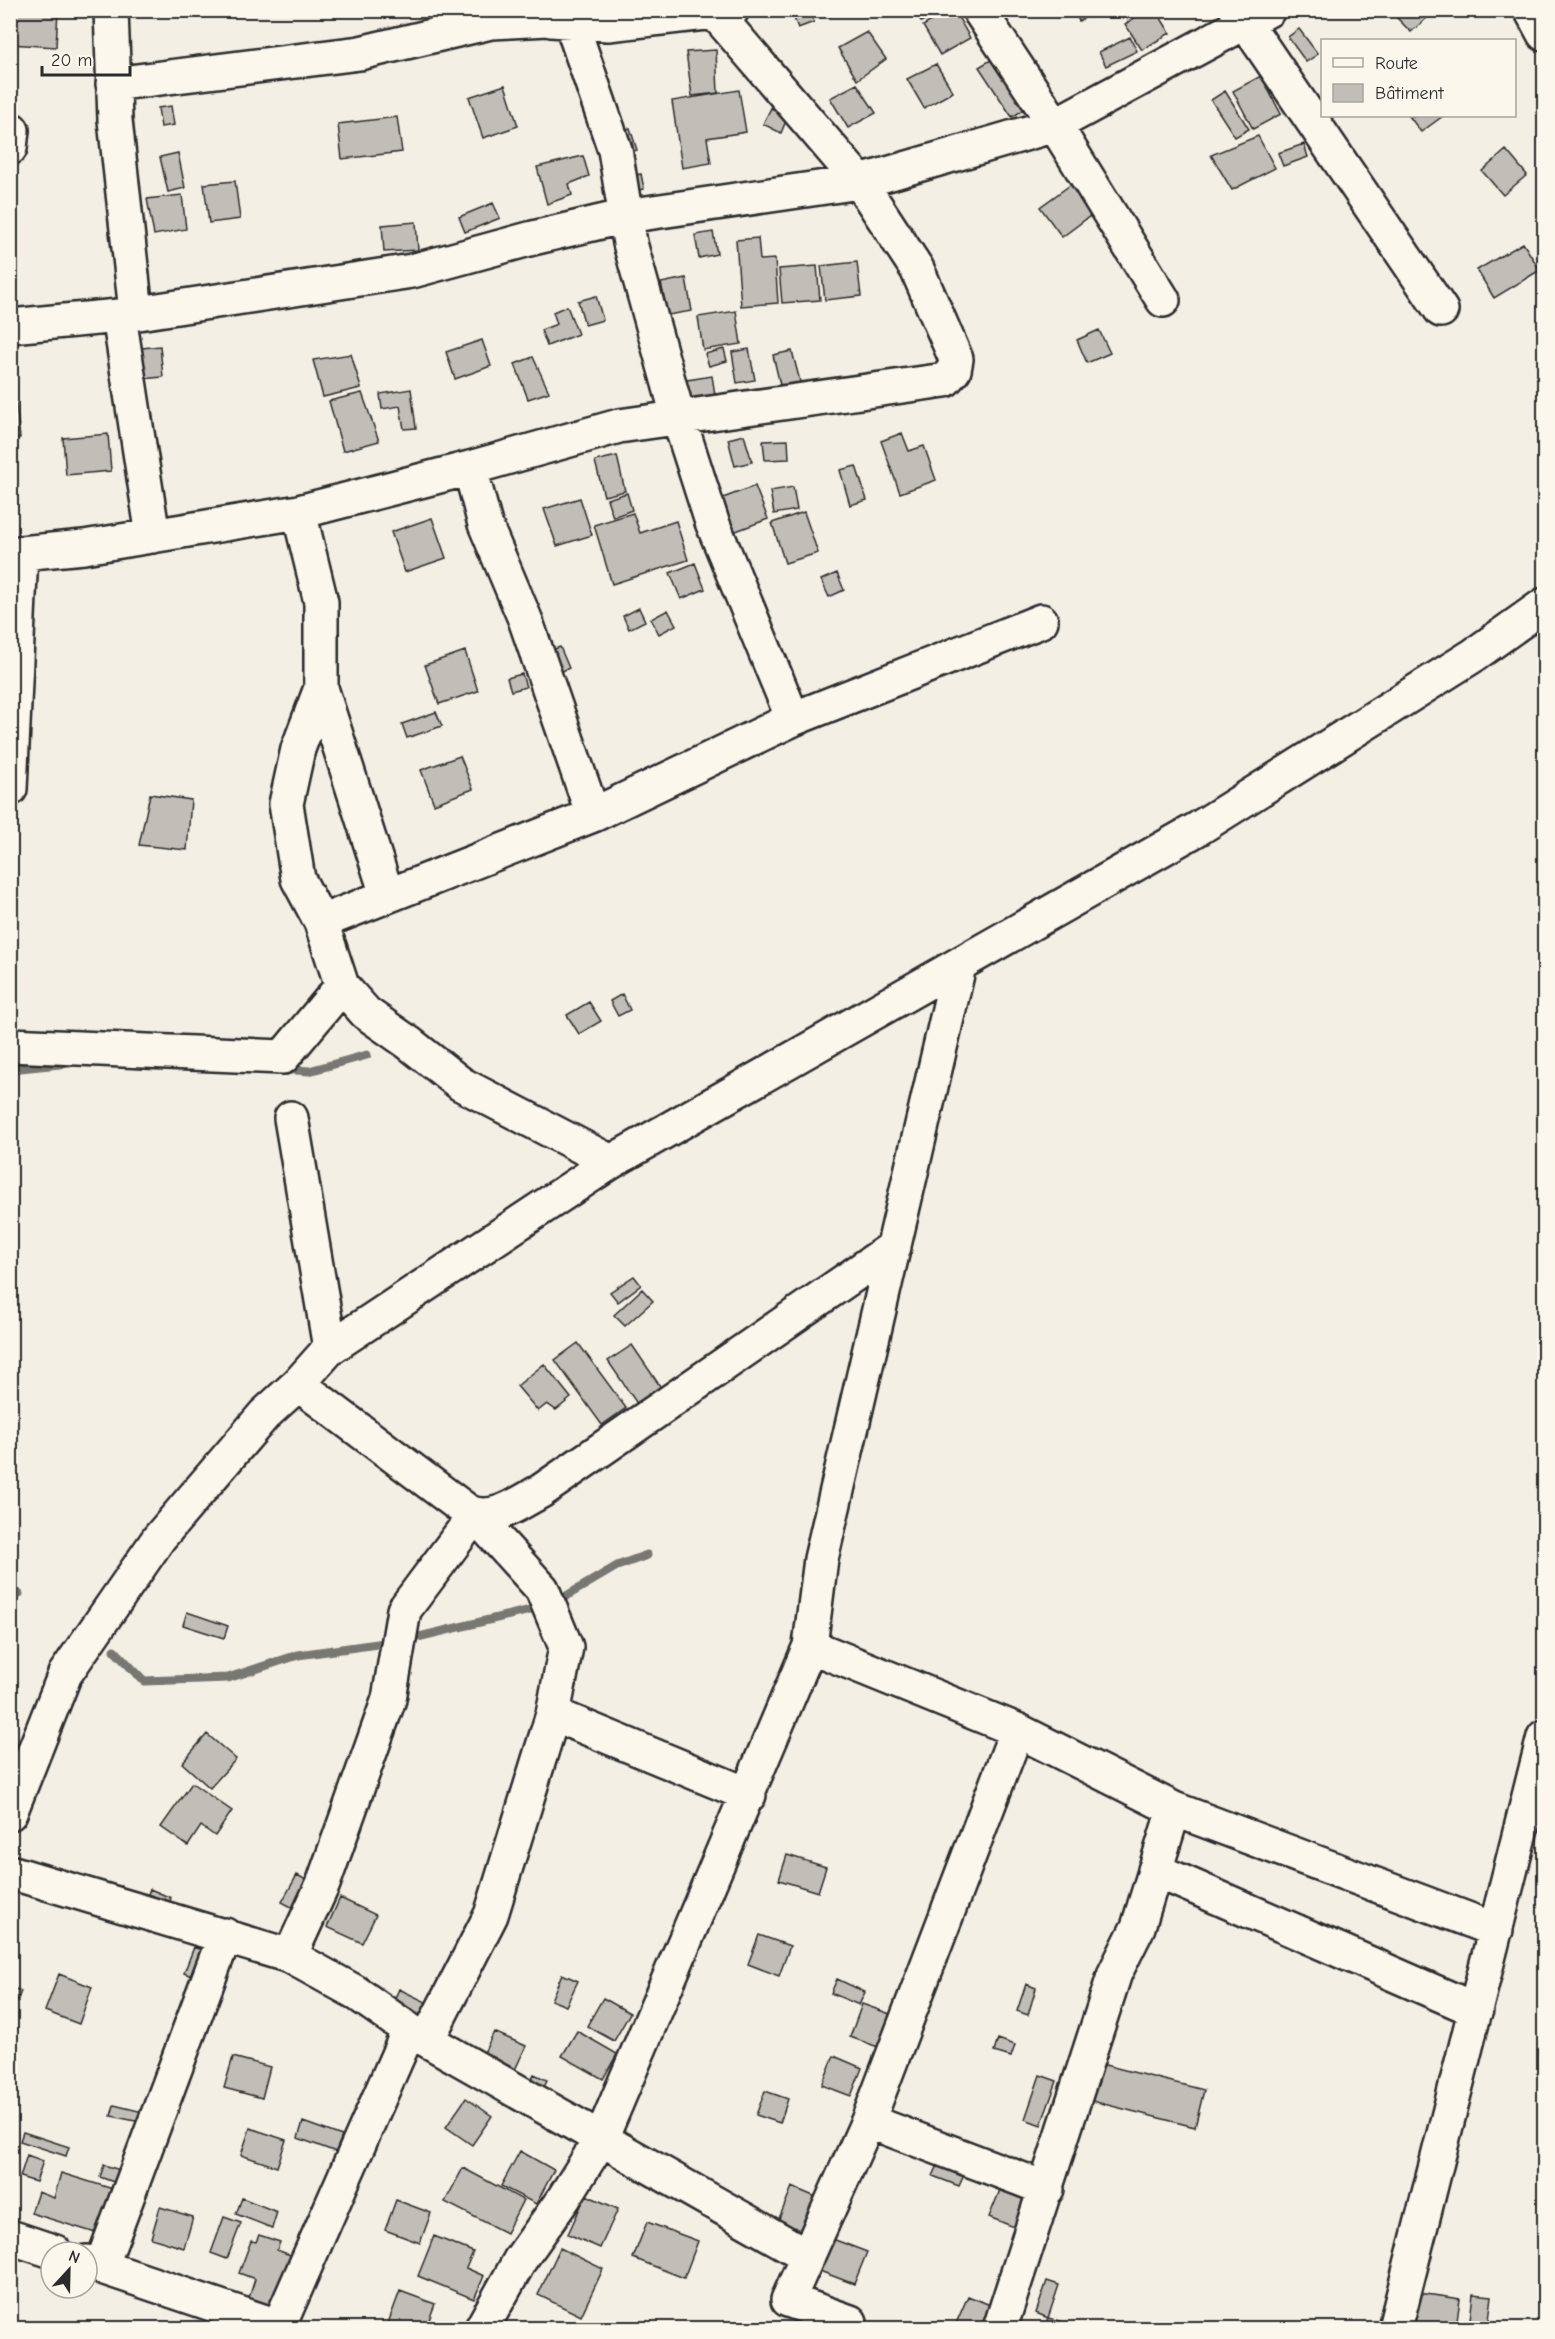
<svg xmlns="http://www.w3.org/2000/svg" width="1555" height="2339" font-family="'Comic Neue',sans-serif">
	<rect width="100%" height="100%" fill="#f3efe4"/>
	<filter id="ink" filterUnits="userSpaceOnUse"><feTurbulence type="fractalNoise" baseFrequency=".0167" numOctaves="2"/><feDisplacementMap in="SourceGraphic" scale="12" xChannelSelector="R" yChannelSelector="G"/><feConvolveMatrix kernelMatrix="1 2 1 2 8 2 1 2 1" color-interpolation-filters="sRGB"/></filter>
	<g filter="url(#ink)">
		<path fill="#aca9a2" stroke="#787772" stroke-width="1.5" d="M10,1402L14,1411L13,1521L11,1524Z"/>
		<g fill="none" stroke-linecap="round" stroke-linejoin="round">
			<path stroke="#787772" stroke-width="9" d="M10,1069L70,1063
				M282,1069L309,1071L367,1055
				M10,1590L19,1594L10,1593
				M406,1640L551,1605L617,1566L647,1555
				M114,1650L144,1681L228,1678L298,1655L392,1642"/>
		</g>
		<path fill="#c0beb6" stroke="#2b2b2b" stroke-width="1.5" d="M10,10H58L56,47L10,44Z
			M798,10H809L814,22L798,28L792,13Z
			M918,10H941L921,22L915,12Z
			M949,10H954L970,38L940,55L923,26Z
			M1073,10H1091L1093,13L1079,21Z
			M1147,10H1156L1170,33L1142,50L1125,24Z
			M1389,10H1436L1411,32Z
			M1299,29L1318,54L1306,62L1288,37Z
			M867,32L886,59L857,80L838,48Z
			M1130,37L1137,51L1106,66L1099,52Z
			M716,50L718,93L692,96L686,52Z
			M996,57L1028,107L1012,117L979,67Z
			M936,64L953,92L924,108L907,79Z
			M1261,76L1281,114L1253,129L1233,91Z
			M857,84L876,113L848,128L830,98Z
			M505,85L518,126L483,138L469,97Z
			M739,90L746,132L707,138L711,163L682,168L672,101Z
			M1225,91L1249,129L1235,137L1211,100Z
			M171,106L174,125L161,127L158,108Z
			M771,108L788,116L781,133L763,124Z
			M1409,116H1443L1421,132Z
			M397,117L402,152L342,159L338,124Z
			M630,128L637,150L619,156L612,133Z
			M1258,136L1275,168L1232,190L1211,155Z
			M1304,144L1308,157L1283,166L1278,153Z
			M1506,150L1527,175L1503,195L1482,171Z
			M178,153L185,188L168,192L160,157Z
			M583,156L589,176L569,184L572,195L547,204L537,167Z
			M641,174L644,189L623,193L620,178Z
			M235,181L240,219L209,223L204,184Z
			M1073,183L1094,213L1062,237L1040,207Z
			M182,195L186,229L154,235L147,199Z
			M493,203L500,218L465,232L459,217Z
			M416,222L418,250L384,252L382,225Z
			M713,232L717,254L699,258L695,235Z
			M758,238L760,260L775,259L778,303L741,306L736,240Z
			M1523,243L1540,270L1494,298L1477,270Z
			M857,262L861,296L825,300L821,266Z
			M817,266L820,300L782,303L779,269Z
			M686,278L692,311L668,315L661,283Z
			M596,296L603,320L585,325L578,301Z
			M567,306L578,334L547,346L541,330L557,324L553,312Z
			M736,311L741,344L703,350L698,317Z
			M1099,330L1110,353L1087,363L1077,340Z
			M482,340L491,366L455,379L446,352Z
			M160,346L163,377L129,380L124,350Z
			M724,349L727,361L709,366L705,354Z
			M749,349L755,380L737,383L732,352Z
			M792,351L802,389L782,393L773,355Z
			M351,354L361,388L323,397L313,360Z
			M533,357L549,392L528,399L515,364Z
			M712,376L716,401L684,406L681,381Z
			M411,389L416,428L404,429L400,406L382,409L380,394Z
			M362,393L379,441L343,451L329,401Z
			M16,403L20,438L10,440V404Z
			M902,433L909,451L924,446L936,480L900,493L881,441Z
			M108,434L111,471L66,475L63,438Z
			M744,435L752,462L735,466L728,439Z
			M788,440L789,459L765,460L763,441Z
			M617,456L625,491L604,496L595,461Z
			M856,466L867,500L850,505L840,470Z
			M755,486L768,519L728,534L715,501Z
			M793,487L797,510L774,514L770,491Z
			M627,493L632,510L613,517L607,499Z
			M580,498L592,535L557,546L544,509Z
			M804,512L818,553L785,563L772,523Z
			M633,513L640,533L676,521L688,560L612,584L594,525Z
			M432,518L446,558L405,572L391,532Z
			M695,563L705,589L681,599L670,573Z
			M837,573L844,590L829,597L821,580Z
			M639,608L645,621L629,629L623,616Z
			M668,610L676,625L659,634L651,619Z
			M560,647L569,668L553,675L544,653Z
			M465,651L478,691L439,704L425,665Z
			M522,674L526,687L511,691L507,678Z
			M436,712L442,726L407,738L402,724Z
			M460,756L473,789L434,804L421,770Z
			M150,794L191,800L187,850L139,845Z
			M622,994L630,1010L618,1016L610,1001Z
			M589,1002L601,1021L579,1034L567,1015Z
			M634,1276L641,1285L618,1302L610,1292Z
			M642,1289L653,1301L625,1326L614,1315Z
			M578,1343L626,1408L602,1425L555,1360Z
			M632,1345L662,1389L638,1405L608,1361Z
			M544,1364L571,1398L556,1410L547,1404L538,1411L517,1386Z
			M187,1612L228,1626L224,1638L183,1625Z
			M207,1734L236,1759L210,1788L182,1763Z
			M192,1783L232,1811L215,1836L201,1826L188,1846L161,1827Z
			M787,1855L826,1867L818,1892L779,1880Z
			M297,1875L312,1883L297,1910L282,1902Z
			M150,1889L171,1898L165,1913L144,1904Z
			M340,1898L376,1915L362,1943L327,1927Z
			M759,1935L790,1946L779,1976L748,1964Z
			M194,1947L213,1955L202,1980L184,1973Z
			M59,1974L92,1987L79,2024L45,2011Z
			M562,1974L578,1981L566,2006L551,2000Z
			M837,1979L865,1992L859,2005L831,1993Z
			M1026,1984L1036,1988L1028,2015L1017,2011Z
			M10,1987L21,1991L17,2002L10,2000Z
			M399,1989L426,2002L418,2021L390,2009Z
			M603,1998L630,2013L614,2041L587,2026Z
			M862,2004L893,2015L881,2048L850,2037Z
			M577,2031L617,2054L603,2079L562,2056Z
			M494,2032L526,2046L514,2072L482,2057Z
			M998,2039L1015,2045L1011,2057L994,2052Z
			M834,2056L862,2068L851,2096L822,2085Z
			M233,2057L270,2067L262,2098L224,2088Z
			M1093,2062L1204,2090L1195,2127L1084,2099Z
			M534,2074L547,2080L540,2094L527,2087Z
			M1040,2075L1057,2081L1041,2125L1025,2119Z
			M765,2091L788,2099L780,2123L756,2115Z
			M466,2098L492,2116L472,2145L446,2127Z
			M114,2105L143,2112L141,2122L111,2116Z
			M303,2122L342,2136L336,2152L298,2138Z
			M250,2128L286,2140L277,2167L241,2155Z
			M23,2132L69,2147L66,2156L20,2141Z
			M520,2151L554,2170L536,2204L501,2186Z
			M27,2155L43,2161L36,2182L20,2177Z
			M939,2163L965,2173L959,2186L933,2176Z
			M104,2165L123,2171L119,2184L100,2177Z
			M463,2168L523,2200L506,2233L445,2202Z
			M61,2173L113,2189L99,2234L31,2213L38,2192L54,2198Z
			M792,2187L823,2200L809,2234L778,2221Z
			M1000,2190L1030,2202L1019,2229L989,2217Z
			M586,2195L618,2209L600,2248L568,2234Z
			M242,2198L277,2212L272,2228L236,2214Z
			M396,2200L431,2213L420,2243L385,2230Z
			M160,2207L193,2217L184,2248L151,2238Z
			M224,2217L241,2223L227,2259L211,2253Z
			M647,2222L698,2241L684,2278L633,2258Z
			M259,2235L280,2242L277,2250L301,2259L282,2312L248,2301L255,2279L239,2273L251,2241L256,2242Z
			M434,2236L473,2252L466,2268L484,2276L474,2299L418,2276Z
			M830,2238L867,2252L854,2284L817,2270Z
			M560,2248L603,2269L581,2316L538,2295Z
			M1047,2281L1059,2285L1048,2318L1036,2313Z
			M400,2291L435,2304L426,2328L387,2326Z
			M1419,2293L1460,2299L1456,2328H1414Z
			M1473,2294L1492,2296L1488,2328H1469Z
			M968,2296L995,2307L986,2328H954Z
			M1048,2318L1087,2328H1044Z
			M799,2321L821,2328H796Z"/>
		<g fill="none" stroke-linecap="round" stroke-linejoin="round">
			<g stroke="#2b2b2b" stroke-width="38">
				<path id="minor" d="M111,10L115,120L136,312
					M979,10L1055,125L1163,300
					M1237,10L1441,310
					M1531,10L1544,34
					M551,20L608,24L732,10
					M571,22L615,150L630,243L678,416L712,522L793,719
					M113,84L360,53L491,22L548,19
					M10,148L12,130
					M119,316L153,536
					M10,326L119,316L412,271L533,238L626,216L860,182L1055,125L1268,10
					M299,512L321,602V688L298,749L286,804L298,879L321,922L342,986L366,1013L409,1043L461,1084L611,1162
					M10,554L84,547L299,512L470,468
					M321,688L387,895
					M10,789L21,553
					M593,815L525,619L485,524L470,468L619,426L945,380L954,370L956,359L917,269L860,182L716,14
					M321,922L593,815L793,719L1041,621
					M10,1045L283,1057L342,986
					M291,1118L330,1348
					M298,1384L467,1511C492,1524 519,1503 541,1491L894,1247
					M810,1646L1017,1730L1174,1809L1138,1927L1115,1973L1000,2328
					M553,1714L749,1795
					M1174,1809L1496,1930
					M10,1813L65,1674L159,1538L264,1415L298,1384L330,1348L611,1162L1199,828L1474,655L1544,605
					M1155,1870L1476,2010
					M10,1872L290,1956L355,1992L409,2030L808,2256
					M290,1956L323,1884L389,1699L404,1610L475,1515L542,1589L566,1647L553,1714L491,1915L427,2040
					M868,2121L1047,2189
					M10,2237L55,2252
					M87,2262L283,2328
					M101,2267L225,1935
					M850,2322L788,2300L868,2121L1017,1730
					M278,2328L409,2030
					M482,2328L520,2260L564,2198L601,2139L810,1646L821,1559L959,966
					M1395,2328L1544,1737"/>
			</g>
			<use href="#minor" stroke="#fbf7ec" stroke-width="33"/>
		</g>
	</g>
	<rect width="1555" height="2339" fill="none" stroke="#fbf7ec" stroke-width="36"/>
	<rect x="18" y="18" width="1519" height="2303" fill="none" stroke="#2b2b2b" stroke-width="2" filter="url(#ink)"/>
	<rect x="1321" y="39" width="195" height="78" fill="#fbf7ec" stroke="#a8a59f" stroke-width="1.5"/>
	<rect x="1333" y="58" width="30" height="9" fill="#fbf7ec" stroke="#a8a59f" stroke-width="1.5"/>
	<text x="1375" y="69" font-size="18" fill="#2b2b2b">Route</text>
	<rect x="1333" y="84" width="30" height="18" fill="#c0beb6" stroke="#a8a59f" stroke-width="1.5"/>
	<text x="1375" y="99" font-size="18" fill="#2b2b2b">Bâtiment</text>
	<g transform="translate(69 2270) rotate(22)"><circle r="28" fill="#fbf7ec" stroke="#a8a59f" stroke-width="1.5"/>
	<path d="M0-4.5L10 22L0 15L-10 22Z" fill="#2b2b2b"/>
	<text y="-9" font-size="16" font-weight="bold" text-anchor="middle" fill="#2b2b2b">N</text>
	</g>
	<path d="M42 66v9h88v-9" fill="none" stroke="#2b2b2b" stroke-width="3"/>
	<text x="51" y="66" font-size="18" fill="#2b2b2b" stroke="#fbf7ec" stroke-width="4.5" paint-order="stroke">20 m</text>
</svg>
